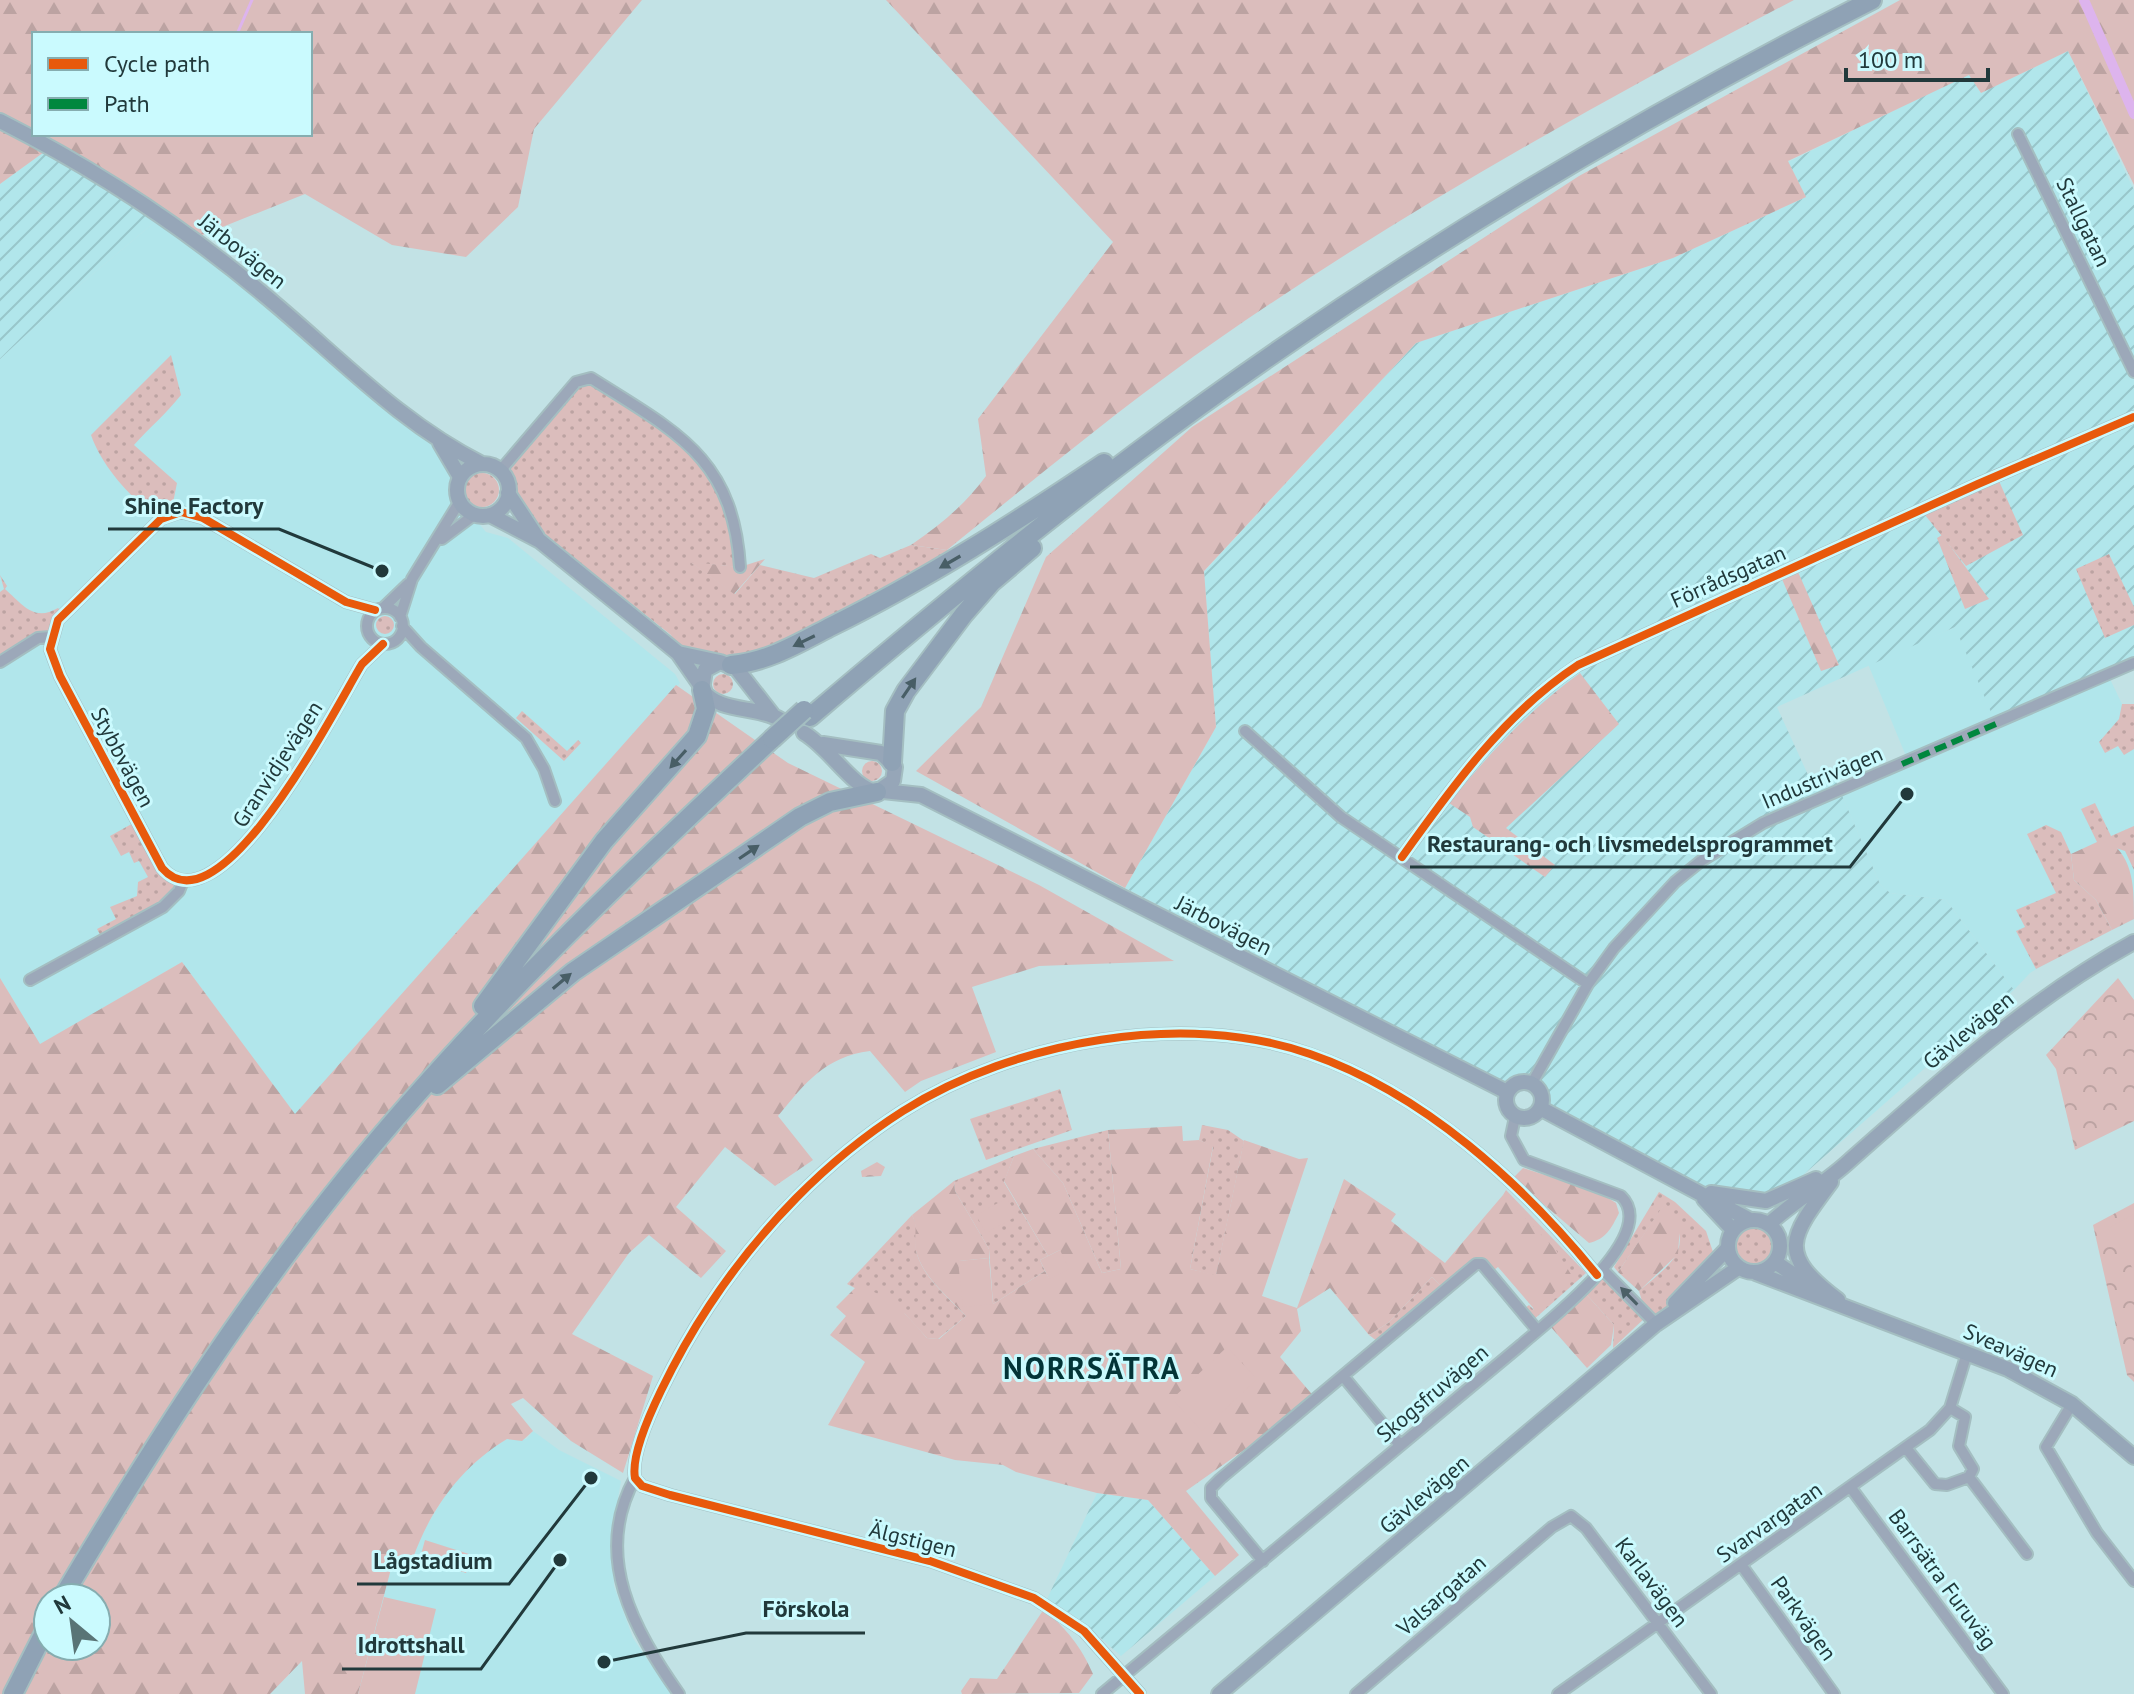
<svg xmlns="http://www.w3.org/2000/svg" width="2134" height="1694" font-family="'PT Sans',sans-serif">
	<defs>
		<pattern id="industrial-furrows" width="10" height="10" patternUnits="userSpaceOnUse" patternTransform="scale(2)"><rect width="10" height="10" fill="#b1e6eb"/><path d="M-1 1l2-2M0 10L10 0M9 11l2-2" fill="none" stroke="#98c6ca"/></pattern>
		<pattern id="grass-dots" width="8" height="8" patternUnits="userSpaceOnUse" patternTransform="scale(2)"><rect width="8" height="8" fill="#dbbdbc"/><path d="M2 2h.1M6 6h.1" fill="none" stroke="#bca3a2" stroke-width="1.8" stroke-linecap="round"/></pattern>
		<pattern id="forest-firs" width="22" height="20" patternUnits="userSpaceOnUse" patternTransform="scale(2)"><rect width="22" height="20" fill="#dbbdbc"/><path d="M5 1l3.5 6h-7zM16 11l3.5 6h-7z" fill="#bca3a2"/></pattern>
		<pattern id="park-crowns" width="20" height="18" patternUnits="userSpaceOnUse" patternTransform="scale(2)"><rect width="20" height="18" fill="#dbbdbc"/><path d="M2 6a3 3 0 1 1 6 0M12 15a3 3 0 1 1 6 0" fill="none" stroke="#bca3a2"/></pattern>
	</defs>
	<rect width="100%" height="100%" fill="#c2e2e5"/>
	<path fill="#b1e6eb" d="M163,215L439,443L460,477V501L486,532L508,538L675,674L680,683L295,1115L182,962L40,1045L0,978V359L74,290Z
		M1955,627L2108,675L2122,704H2134V919L2067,950L2030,973L2014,990L1946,900L1890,893L1880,884L1840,791L1908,761L1868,664Z
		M533,1431L559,1450L621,1481L612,1533L614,1586L633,1638L671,1694H358L392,1565L413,1557L421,1535L453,1483L486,1452L507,1439H527Z"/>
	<path fill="url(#industrial-furrows)" d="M2068,51L2134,190V663L1996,724L1955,627L1777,707L1814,788L1835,779L1880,884L1890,893L1946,900L2014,990L1802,1176L1761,1195L1696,1190L1542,1103L1536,1087L1524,1082L1511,1087L1125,888L1216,727L1204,572L1416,343L1673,258L1806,197L1788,162L1969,74L1981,93Z
		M44,152L163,215L74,290L0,359V184Z
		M1097,1493L1148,1500L1215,1576L1121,1656L1079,1619L1047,1599Z"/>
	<path fill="url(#grass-dots)" d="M171,355L181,395C166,414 150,427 134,445L177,483L171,513L159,520C131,497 103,469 91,435Z
		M591,378L697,451L717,476L740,567L692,563L735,594L760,565L814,578L871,554L880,558L911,545L947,550L955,560L750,663L678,653L671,635L613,589L606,596L540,541L508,493L500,471L576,382Z
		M465 490a17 17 0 1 1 34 0a17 17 0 1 1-34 0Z
		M1999,481L2023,535L1966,566L1925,515Z
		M2109,554L2134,607V625L2105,638L2076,569Z
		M0,575L7,586L5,589C23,605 34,622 58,608L64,614L50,637L0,662V592L4,589Z
		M376 625a9 9 0 1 1 18 0a9 9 0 1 1-18 0Z
		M713 684a10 10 0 1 1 20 0a10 10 0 1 1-20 0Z
		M2122,704H2134V749L2124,755L2118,746L2105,753L2099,742L2119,719Z
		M522,711L567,751L578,740L581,743L564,761L516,718Z
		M862 771a10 10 0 1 1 20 0a10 10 0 1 1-20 0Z
		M2095,803L2111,836L2134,826V870L2125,851L2097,842L2081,809Z
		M137,821L162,868L183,881L171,900L103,940L97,929L116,919L110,907L137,896L138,882L148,877L139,861L134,863L129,852L121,856L110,836Z
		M2046,825L2061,832L2071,854L2074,880L2096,900L2112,930L2036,969L2016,931L2025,927L2016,910L2056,893L2027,834Z
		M1060,1089L1072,1130L986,1160L970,1119Z
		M1202,1125L1228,1130L1244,1141L1216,1276L1190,1269L1213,1147L1199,1140Z
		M1108,1130L1121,1269L1102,1273L1063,1183L1033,1149Z
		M1014,1156L1004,1182L1048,1256L1040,1260L1045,1271L993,1304L989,1249L955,1191L954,1181Z
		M1506,1190L1586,1273L1531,1322L1521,1311L1529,1305L1534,1310L1503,1195Z
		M1659,1192L1675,1202L1706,1231L1715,1258L1656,1324L1647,1316L1613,1348L1614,1325L1586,1294L1608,1274L1638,1305L1642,1301L1639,1291C1674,1261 1696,1249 1665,1204L1618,1272L1614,1267Z
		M912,1215C921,1230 912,1242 918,1257C926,1280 950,1299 966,1316L938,1339L927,1338L905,1314L847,1284Z
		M1728 1246a26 26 0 1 1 52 0a26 26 0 1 1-52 0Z
		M1432,1277L1445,1290L1381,1344L1369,1335L1388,1323Z"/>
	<path fill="url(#forest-firs)" fill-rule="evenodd" d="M0,0H642L534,129L518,207L466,257L392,245L305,194L195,238L51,147L0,184ZM34,34H310V134H34Z
		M886,0H1794C1597,103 1403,211 1220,338C1126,403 1036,478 947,550L911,545C941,524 965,505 986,476L978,419L1113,242Z
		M1900,0H2134V185L2068,51L1981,93L1969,75L1788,161L1806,197L1673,258L1416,343L1204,571L1216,727L1125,888L916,771L981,707L1046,557L1192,427L1579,176Z
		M1942,535L1989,599L1965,609L1937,538Z
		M765,559L734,594L690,562L740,567Z
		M1795,565L1839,665L1821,671L1779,572Z
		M1580,673L1619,724L1506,828L1555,865L1545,877L1473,827L1470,817L1449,803C1488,755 1530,709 1580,673Z
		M676,685L788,763L1039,885L1174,961L1039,966L972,987L996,1052L921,1081L905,1092L870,1051C825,1057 806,1082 778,1116L813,1160L775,1186L725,1147L676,1207L726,1251L701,1278L649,1235L629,1253L572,1334L653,1376L623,1473L571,1441L523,1398L511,1404L533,1431L522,1441L507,1439C462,1466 431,1508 413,1558L392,1565L358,1694H305L302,1661L270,1694H0V978L40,1044L182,962L295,1114ZM48,1598H96V1646H48Z
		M2109,841C2134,859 2134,888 2134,919L2112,930L2096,900L2074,880L2071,854L2097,842Z
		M1182,1126L1183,1141L1199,1140L1213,1146L1190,1269L1216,1275L1244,1140L1299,1159L1308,1158L1262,1296L1297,1308L1344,1179L1396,1214L1391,1221L1445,1263L1503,1195L1556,1250L1572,1276L1535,1310L1498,1267L1490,1273L1482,1264L1445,1290L1432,1277L1388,1323L1369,1335L1330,1288L1297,1309L1301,1331L1280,1357L1316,1399L1186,1491L1239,1555L1215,1576L1148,1500L1097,1493L1016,1472L1003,1465L955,1460L828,1425L865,1362L830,1335L846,1316L836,1307L856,1287C887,1291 907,1315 927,1338L939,1339L966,1316C950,1298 927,1281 918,1257C911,1241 920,1230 912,1215L954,1181L955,1191L989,1249V1258L959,1261L993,1304L1045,1271L1049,1278L1060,1250L1048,1256L1004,1181L1014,1156L1033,1149L1063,1183L1102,1273L1121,1269L1108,1130Z
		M1523,1168L1600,1193L1616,1203L1619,1213C1611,1229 1606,1239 1589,1243L1513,1178Z
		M1665,1203L1680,1225L1678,1254L1639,1291L1618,1272Z
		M1586,1294L1614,1325L1611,1345L1587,1368L1549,1325Z
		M1044,1609C1067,1630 1081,1646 1093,1674L1079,1693L962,1694L961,1691L970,1678L997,1679Z"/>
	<path fill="url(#park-crowns)" d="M2118,978L2134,1000V1121L2075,1150L2056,1069L2046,1055Z
		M877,1162L885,1167L881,1176L862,1177L861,1171Z
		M2134,1203V1382L2127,1375L2093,1225Z"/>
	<path fill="#dbbdbc" d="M1007,1198L1017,1216L986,1233L976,1215Z
		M2134,1214V1271L2110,1227Z
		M1060,1250L1069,1269L1049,1279L1040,1260Z
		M989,1258L993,1304L963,1307L958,1261Z
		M1227,1347L1257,1379L1202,1431L1172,1399Z
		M425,1540L472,1555L466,1573L420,1558Z
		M384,1597L436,1609L415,1694H358Z"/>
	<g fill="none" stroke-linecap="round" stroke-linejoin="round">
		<path stroke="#ddb4ed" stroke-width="3" d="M237,34L252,0"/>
		<path stroke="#ddb4ed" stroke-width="10" d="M2084,0L2134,114"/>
		<g stroke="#a4bec1" stroke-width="14">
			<path id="street" d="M2018,134L2134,372
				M500,471L576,382L591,378C676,432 733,457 740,567
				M442,539L474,515
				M383,608L408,584
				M367 626a18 18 0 1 1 36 0a18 18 0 1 1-36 0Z
				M375,610L346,602L203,518L181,512L161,519L58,620L50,649L60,676L162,868C221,936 338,703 362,664L383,644
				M400,617L412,579L460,501
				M402,626L421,647L526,738L544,769L555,801
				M0,662L38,638L50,637
				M1245,731L1341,817L1588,984
				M1402,857C1452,787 1505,713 1578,665L1978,484L2134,417
				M30,980L163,907L179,891L183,881
				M1532,1083L1588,984L1614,948L1675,882L1701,861L1763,823L2134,663
				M1602,1269L1656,1324
				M1343,1376L1400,1445
				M2072,1404L2046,1447L2097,1533L2134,1581
				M1950,1408L1965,1417L1959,1446L1973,1469L1969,1477L2027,1554
				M1906,1448L1935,1484L1947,1485L1969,1477
				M635,1478C592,1556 634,1630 679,1694
				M1851,1488L2003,1694
				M1263,1561L1211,1498V1488L1220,1479L1476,1264H1482L1537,1330
				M1742,1566L1834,1694
				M1102,1694L1521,1345C1548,1321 1661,1235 1621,1196L1524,1160L1511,1136L1515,1117
				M1140,1694L1084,1631L1034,1598L930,1561L670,1495L642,1486L635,1478C628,1441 687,1339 709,1306C759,1230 826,1160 903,1111C1014,1041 1185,1010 1310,1054C1423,1093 1522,1183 1597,1275
				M1356,1694L1552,1527L1571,1516L1586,1528L1711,1694
				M1558,1694L1930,1430L1950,1408L1967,1353"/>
		</g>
		<g stroke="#a4bec1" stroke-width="18">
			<path id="secondary" d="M0,121C95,169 181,225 263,294C335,353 398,422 482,464
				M440,443L460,477
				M457 490a26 26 0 1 1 52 0a26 26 0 1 1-52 0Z
				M508,493L537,537
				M490,515L540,541L645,626L678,653L701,686
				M678,653L720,662
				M772,714L736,668L720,662L705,670L702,690C721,714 756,705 781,720
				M804,733C830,748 853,789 877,792L893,781L895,767L881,753L823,744
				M883,791L921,795L1507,1092
				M1506 1100a18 18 0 1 1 36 0a18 18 0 1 1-36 0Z
				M1540,1108L1750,1220
				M1831,1182C1789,1238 1777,1254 1838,1300
				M1711,1193L1766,1201L1816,1179
				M1704,1199L1733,1230
				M1728 1246a26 26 0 1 1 52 0a26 26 0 1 1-52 0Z
				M1769,1224C1793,1202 1821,1186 1846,1164C1937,1084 2026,1001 2134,942
				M1775,1262L1809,1285
				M1756,1273L2008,1369L2072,1404L2134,1457
				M1675,1303L1728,1248
				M1219,1694L1656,1324L1738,1268"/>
		</g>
		<g stroke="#a4bec1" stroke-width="22">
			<path id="highway" d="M731,665C768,662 799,643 832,626C927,579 1016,522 1104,463
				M810,717C917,626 1024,537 1136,453C1366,280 1615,130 1872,0
				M892,762L895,711L906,691L964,614L991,583L1032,548
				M483,1006L604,841L697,736L706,709L702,690
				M437,1085L573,972L800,817L830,802L877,792
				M62,1598C150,1450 242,1306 350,1173C478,1016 624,877 772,739
				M13,1694L48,1625"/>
		</g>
		<use href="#street" stroke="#9ca8b9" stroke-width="10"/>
		<use href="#secondary" stroke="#96a6b8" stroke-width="14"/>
		<use href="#highway" stroke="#8fa2b5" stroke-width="18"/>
		<g stroke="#a4bec1" stroke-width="22" stroke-linecap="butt">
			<path id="highway-bridge" d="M772,739L804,710"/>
		</g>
		<use href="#highway-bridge" stroke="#8fa2b5" stroke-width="18"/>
		<path stroke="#00873e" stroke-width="6" stroke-dasharray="12 6" stroke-linecap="butt" d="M1902,764L1998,723"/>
		<g stroke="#cafafe" stroke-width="13">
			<path id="cycleway" d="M375,610L346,602L203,518L181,512L161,519L58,620L50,649L60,676L162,868C221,936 338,703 362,664L383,644
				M1402,857C1452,787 1505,713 1578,665L1978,484L2134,417
				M1140,1694L1084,1631L1034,1598L930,1561L670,1495L642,1486L635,1478C628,1441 687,1339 709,1306C759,1230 826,1160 903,1111C1014,1041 1185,1010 1310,1054C1423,1093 1522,1183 1597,1275"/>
		</g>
		<use href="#cycleway" stroke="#e8590c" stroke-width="8"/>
	</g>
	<defs><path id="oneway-solid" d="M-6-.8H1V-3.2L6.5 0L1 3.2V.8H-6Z" transform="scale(2)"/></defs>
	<g fill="#485e66">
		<use href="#oneway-solid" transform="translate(950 562) rotate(150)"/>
		<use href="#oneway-solid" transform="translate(804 641) rotate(154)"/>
		<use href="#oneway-solid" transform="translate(909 688) rotate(-56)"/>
		<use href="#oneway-solid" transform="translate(678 759) rotate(132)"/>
		<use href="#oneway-solid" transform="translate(749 852) rotate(-34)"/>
		<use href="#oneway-solid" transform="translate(562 981) rotate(-40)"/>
	</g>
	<use fill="#4c6067" href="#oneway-solid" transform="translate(1629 1296) rotate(-134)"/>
	<g text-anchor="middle" stroke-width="6" stroke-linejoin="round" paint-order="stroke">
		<g font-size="22" fill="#21393b" stroke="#cafafe">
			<text transform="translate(2084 222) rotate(64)" y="8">Stallgatan</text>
			<text transform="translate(243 251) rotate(39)" y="8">Järbovägen</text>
			<text transform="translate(1728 576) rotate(-24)" y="8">Förrådsgatan</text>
			<text transform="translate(123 757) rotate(62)" y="8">Stybbvägen</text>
			<text transform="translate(277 764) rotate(-57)" y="8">Granvidjevägen</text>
			<text transform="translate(1822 777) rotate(-23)" y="8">Industrivägen</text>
			<text transform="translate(1224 925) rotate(27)" y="8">Järbovägen</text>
			<text transform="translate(1968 1030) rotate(-39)" y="8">Gävlevägen</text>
			<text transform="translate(2011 1350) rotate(24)" y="8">Sveavägen</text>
			<text transform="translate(1432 1393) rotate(-40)" y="8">Skogsfruvägen</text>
			<text transform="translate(1424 1494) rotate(-40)" y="8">Gävlevägen</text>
			<text transform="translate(1769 1522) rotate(-35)" y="8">Svarvargatan</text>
			<text transform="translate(913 1539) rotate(14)" y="8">Älgstigen</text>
			<text transform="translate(1943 1579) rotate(54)" y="8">Barrsätra Furuväg</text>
			<text transform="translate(1652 1582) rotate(53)" y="8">Karlavägen</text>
			<text transform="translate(1441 1595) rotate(-41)" y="8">Valsargatan</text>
			<text transform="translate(1804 1618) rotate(55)" y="8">Parkvägen</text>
		</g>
		<g font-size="30" font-weight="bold" letter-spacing="2" fill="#033437" stroke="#cafafe">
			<text x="1092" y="1379">NORRSÄTRA</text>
		</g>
	</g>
	<path fill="none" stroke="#21393b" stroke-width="3" d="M382 571L279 529H108M1907 794L1850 867H1410M591 1478L509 1584H357M604 1662L746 1633H865M560 1560L481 1669H342"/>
	<g fill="#21393b" stroke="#cafafe" stroke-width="3">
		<circle cx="382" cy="571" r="8"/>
		<circle cx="1907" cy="794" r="8"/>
		<circle cx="591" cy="1478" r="8"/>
		<circle cx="604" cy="1662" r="8"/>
		<circle cx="560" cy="1560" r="8"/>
	</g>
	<g font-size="24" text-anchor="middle" font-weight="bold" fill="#21393b" stroke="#cafafe" stroke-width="6" stroke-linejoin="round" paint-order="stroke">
		<text x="194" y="514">Shine Factory</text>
		<text x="1630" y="852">Restaurang- och livsmedelsprogrammet</text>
		<text x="433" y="1569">Lågstadium</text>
		<text x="806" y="1617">Förskola</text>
		<text x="411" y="1653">Idrottshall</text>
	</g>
	<rect x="32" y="32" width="280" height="104" fill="#cafafe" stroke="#86adb0" stroke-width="2"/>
	<rect x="48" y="58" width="40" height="12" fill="#e8590c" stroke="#86adb0" stroke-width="2"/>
	<text x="104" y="72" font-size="24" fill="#21393b">Cycle path</text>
	<rect x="48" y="98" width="40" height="12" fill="#00873e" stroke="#86adb0" stroke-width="2"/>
	<text x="104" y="112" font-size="24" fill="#21393b">Path</text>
	<g transform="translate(72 1622) rotate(331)"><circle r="38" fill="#cafafe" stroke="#86adb0" stroke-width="2"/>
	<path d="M0-6L14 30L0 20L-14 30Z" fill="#597476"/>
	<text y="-12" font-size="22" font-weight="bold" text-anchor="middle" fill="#21393b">N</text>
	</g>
	<path d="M1846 68v12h142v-12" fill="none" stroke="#21393b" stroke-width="4"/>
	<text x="1858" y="68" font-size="24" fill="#21393b" stroke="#cafafe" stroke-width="6" paint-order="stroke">100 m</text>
</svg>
